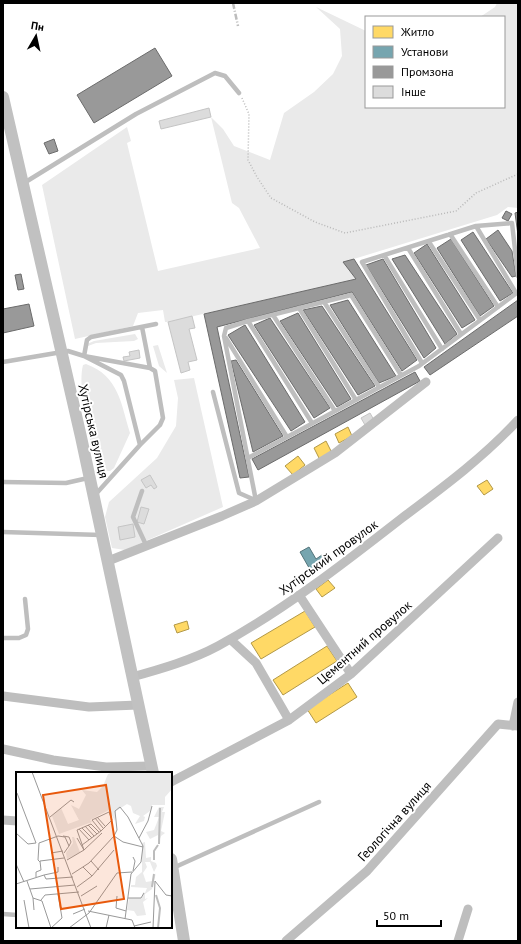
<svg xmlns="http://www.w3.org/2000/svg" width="521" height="944" font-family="'PT Sans',sans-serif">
	<rect width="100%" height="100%" fill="#fff"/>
	<path fill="#eaeaea" d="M497,3H518V208L508,207L497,215L344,262L356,279L168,322H165L163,310L138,313L133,326L75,339L42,185L127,127L131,141L127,143L158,271L260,248L239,208L232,203L211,117L223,129L234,146L270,160L284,113L314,92L333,74L342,56L340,29L316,7L366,31V107H504V17H480L495,7Z
		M135,334L138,339L134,341L96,343L88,346L87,344L94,341Z
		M158,345L167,373L159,366L153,346Z
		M86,364C119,376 121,404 130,433L114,468L110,471H104C89,456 77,386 83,365Z
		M194,378L223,507L125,550L112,548L105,517L109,502L157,458L176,426L178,398L174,380Z"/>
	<path fill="#ffd966" stroke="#b29847" d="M348,427L352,436L339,443L335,434Z
		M326,441L332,453L320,460L314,448Z
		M298,456L305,465L293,475L285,466Z
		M487,480L493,489L484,495L477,486Z
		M328,580L335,588L322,597L316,589Z
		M305,611L315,627L261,659L251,643Z
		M187,621L189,629L177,633L174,625Z
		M327,646L337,661L283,695L273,680Z
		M348,683L357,697L316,723L307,709Z"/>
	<path fill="#76a5af" stroke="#53747a" d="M309,547L316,559L322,555L325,561L320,564L321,567L312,573L300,552Z"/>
	<path fill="#999" stroke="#6b6b6b" d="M155,48L172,76L94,123L77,95Z
		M54,139L58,151L49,154L44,143Z
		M506,211L512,214L508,221L502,218Z
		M518,212V235L515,213Z
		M498,230L512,251L516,276L512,277L486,239Z
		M473,232L513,293L500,301L461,240Z
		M451,239L494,306L480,316L437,248Z
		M427,244L475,320L462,328L414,253Z
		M405,255L457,334L445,344L392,259Z
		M354,259L417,360L402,371L352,292L217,327L249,477L240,478L204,314L356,279L343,262Z
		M383,259L436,348L424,358L366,265Z
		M21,274L24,289L18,290L15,275Z
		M348,300L396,376L379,383L330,305Z
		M518,300V316L430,375L424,367Z
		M29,304L34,326L3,333V309Z
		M322,306L375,386L358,395L303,310Z
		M298,313L351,399L337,407L280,321Z
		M270,318L330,408L314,418L254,325Z
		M245,325L305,422L291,431L228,335Z
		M236,360L283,436L253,452L231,361Z
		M415,372L420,381L258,470L252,459Z"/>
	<path fill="#dcdcdc" stroke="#c5c5c5" d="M209,108L211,117L161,129L159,121Z
		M192,316L195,328L189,329L197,360L188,362L190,370L181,373L168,322Z
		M139,350L140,358L124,361L123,357L130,356L129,352Z
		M370,413L374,420L365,425L361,418Z
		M150,475L157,487L154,489L151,485L146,488L141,480Z
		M141,507L149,509L144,524L137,522Z
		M133,524L135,537L120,540L118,527Z"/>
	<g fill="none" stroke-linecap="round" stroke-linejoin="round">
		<path stroke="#b8b8b8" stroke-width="1.5" stroke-dasharray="1 2" stroke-linecap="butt" d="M242,98L249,114L248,160L257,177L271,198L315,222L345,233L456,211L476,193L518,174"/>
		<path stroke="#bebebe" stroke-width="4.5" d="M24,183L136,114L215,73L225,76L239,93
			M476,226L516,293
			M450,234L498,307
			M429,242L480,320
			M408,248L461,334
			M384,255L442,349
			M324,302L379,387
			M299,308L356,400
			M273,315L335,411
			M248,321L312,423
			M142,327L150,368
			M226,338L287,437
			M3,362L68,351L84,356L121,375L124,381L140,445L95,495
			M422,363L362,262L476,226L512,223L518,276
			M213,392L239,493L255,500
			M140,445L160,425L163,418L155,371L150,368L84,356L87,340L91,337L156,324
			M248,458L419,366L518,292
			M3,482L66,483L88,478
			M142,491L133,517L147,547
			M256,501L224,336L226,328L248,321L351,295L401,375
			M3,532L101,535
			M3,638H19L26,635L28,629L25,599
			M173,868L319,802
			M3,914L17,915"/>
		<path stroke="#bebebe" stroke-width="9" d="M108,561L222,516L256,501L335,453L426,382
			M299,595L351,674
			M230,639L256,663L289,720
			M132,677C161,669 192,660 218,646C284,610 343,564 402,518C442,488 484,457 518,420
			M3,696L89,707L138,705
			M513,726L518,702
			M3,749L53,760L106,767L151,766
			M171,782L289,720L351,674L498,538
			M3,820L17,821
			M286,941L367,871L498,724L518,726
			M458,941L468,909"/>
		<path stroke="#c1c1c1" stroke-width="12" d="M3,97L81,437L153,773
			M171,859L184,941"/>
		<path stroke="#bdbdbd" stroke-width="2.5" stroke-dasharray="6 2 1 2" stroke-linecap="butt" d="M233,3L238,26"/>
	</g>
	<g text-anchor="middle" stroke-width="4" stroke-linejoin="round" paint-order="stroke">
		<g font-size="13" fill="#000" stroke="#fff">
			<text transform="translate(94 431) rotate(77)" y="5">Хутірська вулиця</text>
			<text transform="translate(328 557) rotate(-36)" y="5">Хутірський провулок</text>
			<text transform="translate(364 642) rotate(-41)" y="5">Цементний провулок</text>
			<text transform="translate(394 821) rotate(-48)" y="5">Геологічна вулиця</text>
		</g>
	</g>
	<g transform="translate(16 772)">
		<rect width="156" height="156" fill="#fff"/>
		<path d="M98,0H156V17L149,25V33H136L134,39L127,44L129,45L128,49L119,52L124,44L117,41L115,34L111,32L100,39L99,49L93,38L74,48L76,50L43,62L36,44L45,36L52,52L63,48L55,33L63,37L70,23L66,18L81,20L87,14L92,2ZM143,35H148L146,40H149L145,59L149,61L145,64L142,72V63L134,67L130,60L138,58L140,53L143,45H138ZM56,65H58L64,80L51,87L50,81L57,71ZM129,70L130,86L135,85V89L140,91L141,94L138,100L134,90H129L131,95L127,101L130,110L136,109L140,101L136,117L129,122V127L132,126L127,130L130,143L121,144L118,139L111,138L113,126H126L127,120L129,121L131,116L115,115V113H119L120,105L126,100V71Z" fill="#eaeaea"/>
		<path fill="none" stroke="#bcbcbc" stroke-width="2" d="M143,72L144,36M138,88V79L142,73M136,115L138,102M140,123L144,136L142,156"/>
		<path fill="none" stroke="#999" stroke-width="1" d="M16,0L75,156M1,21L20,71M34,45L55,28L58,30M81,45L89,54M79,46L87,56M72,53L81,62M69,54L78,64M66,56L76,66M63,57L73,68M0,61L12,72L20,71M47,64L53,65L55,70L53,74M98,64L107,70L127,75M61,66L68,78M123,66L132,49L136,34M66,73L85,59L96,48L93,40L76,48L85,59M68,78L61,58L75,52L83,60M35,81L47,79M117,85L119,89L117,99M51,88L68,78L86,61M75,89L83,98M24,90L22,88L23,71L42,64L49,65L53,74L48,81M0,92L8,110M67,95L76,104M56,102L73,91L98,64L101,58L99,39L104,35L112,45L127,74L125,90L115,102L109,147M28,103L42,100V95M20,105V100L25,98L24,89L48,86M11,109L17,126L18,138M0,112L28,103L30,107L57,105M61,115L76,104L98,78M14,117L59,113M65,124L81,114M101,124L100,136L110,139M17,126L26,129L35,156M112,126H125L128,121M8,128L13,156M25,128L29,123L63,120M72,139L116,148L119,156M57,142L69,137M118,154L135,150M35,156L46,146L42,122M53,156L73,141L101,101L116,100M90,156L93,143M137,156L139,109L150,123L156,124"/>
		<path fill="#e8590c" fill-opacity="0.15" stroke="#e8590c" stroke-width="2" d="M90,13L108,127L45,137L27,23Z"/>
		<rect width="156" height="156" fill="none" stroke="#000" stroke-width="2"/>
	</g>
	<rect width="521" height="944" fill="none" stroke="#000000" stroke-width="8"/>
	<rect x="365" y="16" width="140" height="92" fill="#ffffff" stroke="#999999"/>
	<rect x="373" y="26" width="20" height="12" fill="#ffd966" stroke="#999999"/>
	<text x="401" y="36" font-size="12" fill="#000000">Житло</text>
	<rect x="373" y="46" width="20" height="12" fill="#76a5af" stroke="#999999"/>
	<text x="401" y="56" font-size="12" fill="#000000">Установи</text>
	<rect x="373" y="66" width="20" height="12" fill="#999999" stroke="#999999"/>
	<text x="401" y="76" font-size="12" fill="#000000">Промзона</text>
	<rect x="373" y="86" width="20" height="12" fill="#dcdcdc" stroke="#999999"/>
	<text x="401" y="96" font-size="12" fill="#000000">Інше</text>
	<g transform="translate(36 36) rotate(9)" stroke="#ffffff" stroke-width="3" paint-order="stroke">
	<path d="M0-3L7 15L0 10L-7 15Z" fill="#000000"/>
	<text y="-6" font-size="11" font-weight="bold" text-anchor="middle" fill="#000000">Пн</text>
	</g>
	<path d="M377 920v6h64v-6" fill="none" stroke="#000000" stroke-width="2"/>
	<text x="383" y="920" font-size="12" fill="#000000" stroke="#ffffff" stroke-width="3" paint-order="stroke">50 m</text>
</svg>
